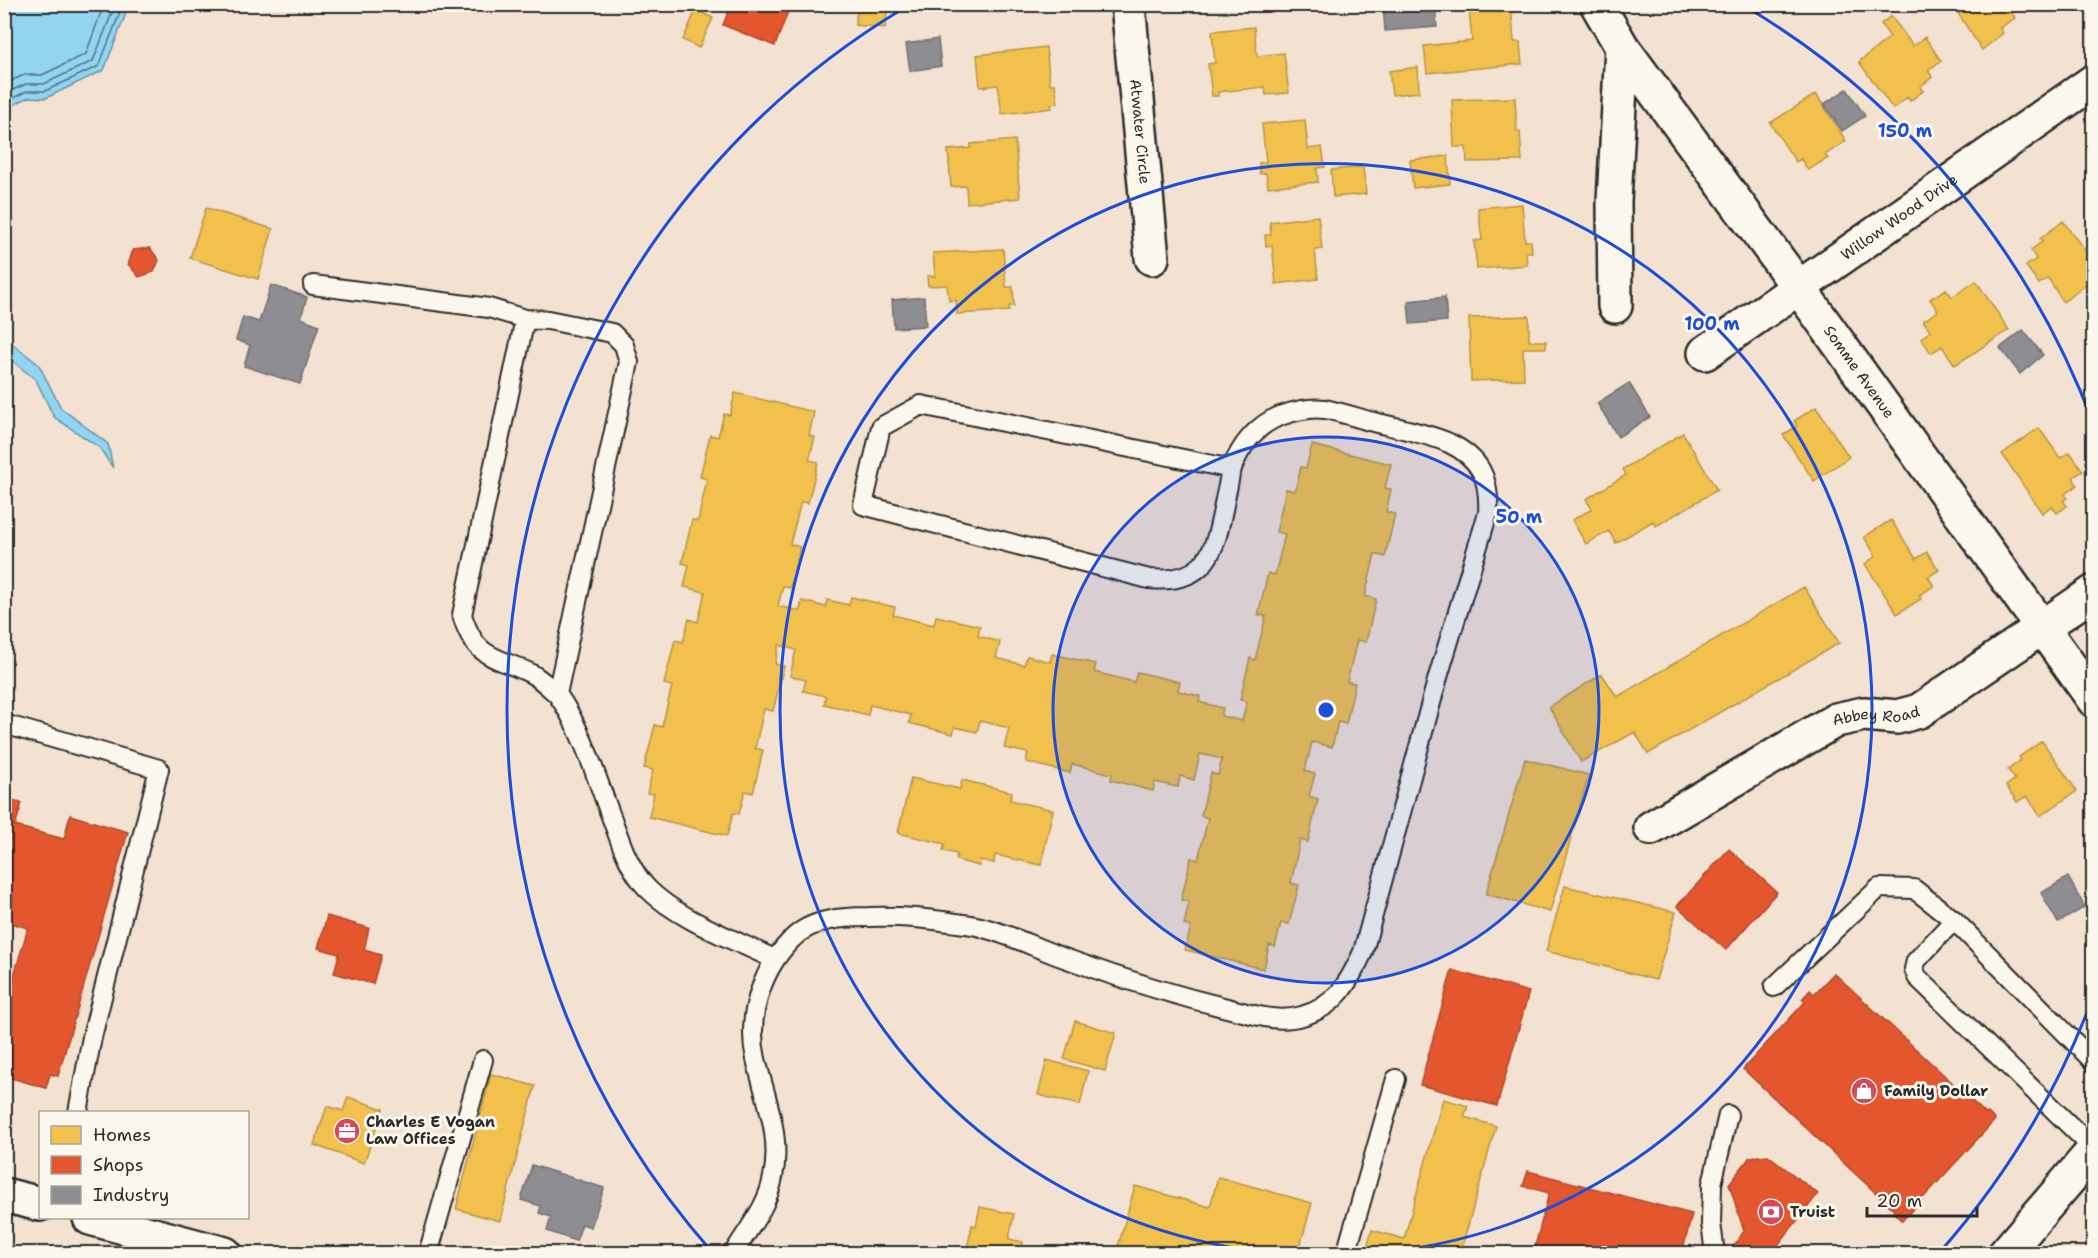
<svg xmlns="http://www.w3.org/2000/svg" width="2098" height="1258" font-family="'Shantell Sans',sans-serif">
	<rect width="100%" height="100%" fill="#f3e1d1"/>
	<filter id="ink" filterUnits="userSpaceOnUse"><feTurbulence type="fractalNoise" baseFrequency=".0167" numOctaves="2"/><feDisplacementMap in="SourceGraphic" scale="12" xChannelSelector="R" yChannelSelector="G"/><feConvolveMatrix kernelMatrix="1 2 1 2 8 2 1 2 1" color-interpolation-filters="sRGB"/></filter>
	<g filter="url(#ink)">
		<path fill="#91d5f3" stroke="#6891a3" stroke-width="1.5" d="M5,4H126V5L125,16L104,70L46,98L29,97L9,107L5,113Z
			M4,337L39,365L61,408L108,444L113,468L100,448L54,417L36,380L5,355Z"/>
		<path fill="#f2c14e" stroke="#b69444" stroke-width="1.5" d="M702,4H719L717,10Z
			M858,4H888L885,28L855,25Z
			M1511,4L1514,42H1520L1522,64L1427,73L1424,46L1472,41L1469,8Z
			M1952,4H2015L2009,9L2015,18L2000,28L2003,33L1982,50Z
			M696,10L713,18L699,48L683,40Z
			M1891,16L1913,46L1925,37L1941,61L1928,70L1932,77L1920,87L1923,91L1910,101L1908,97L1893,109L1859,62L1890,37L1881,24Z
			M1254,27L1257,56L1284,53L1289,93L1266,95L1265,87L1218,92V96H1212L1208,64L1215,63L1212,31Z
			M1046,47L1050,84H1055L1058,103L1051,104L1052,108L1002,114L998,85L980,87L977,55Z
			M1418,67L1419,92L1392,95L1389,71Z
			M1816,94L1846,141L1825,155L1828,158L1808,170L1801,159L1796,162L1770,123Z
			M1515,98L1517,132H1520L1522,161L1467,162L1466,147H1454L1452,100Z
			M1305,120L1308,149L1322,147L1325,167L1317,168L1318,182L1268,187L1266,173L1260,174L1259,163L1266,162L1262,124Z
			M1015,140L1020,198L967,203L966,186L951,187L948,150L971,148V144Z
			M1448,156L1450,184L1413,188L1410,160Z
			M1363,167L1366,194L1333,197L1331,170Z
			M1522,204L1525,241H1531L1532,252H1526L1527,265L1477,269L1474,241L1482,240L1478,208Z
			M206,208L273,229L258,279L190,258Z
			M1318,216L1322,249L1315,250L1318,279L1276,284L1272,245L1266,246L1265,235H1271L1270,222Z
			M2063,221L2094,263V279L2063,302L2048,278L2039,284L2026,266L2036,259L2031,250L2043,241L2040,239Z
			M1003,249L1006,287H1013L1014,306H1009V311L957,314L956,300L949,301L947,285L928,286L927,276H935L933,253Z
			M1976,281L2009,330L1955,365L1942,346L1931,353L1921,338L1931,331L1923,321L1938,311L1930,299L1946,289L1952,297Z
			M1529,316V341H1546V348H1523L1524,379L1471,381L1469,318Z
			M735,393L814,412L809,436L815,437L809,460L818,462L808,503L801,502L790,544L800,547L790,588L783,586L778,606L800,611L802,601L826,607L827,600L849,605L851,597L895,607L893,615L934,625L936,616L980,626L978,636L1000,642L996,658L1024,665L1027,656L1050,662L1052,654L1096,664L1094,672L1134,682L1137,672L1180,682L1178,691L1200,696L1199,702L1223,708L1221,716L1242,721L1247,701L1240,700L1250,658L1255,660L1266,616L1258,615L1268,573L1275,575L1285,534L1276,532L1286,489L1295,491L1301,467L1306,468L1312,445L1391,464L1385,488L1391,489L1386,512L1395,514L1385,557L1375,554L1365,596L1376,599L1366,642L1357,640L1347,682L1355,683L1346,724L1338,722L1332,747L1312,742L1305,771L1315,774L1309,796L1318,799L1308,842L1300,840L1291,883L1299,885L1289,924L1281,923L1275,947L1269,945L1264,969L1185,950L1191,927L1184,925L1189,902L1181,900L1191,858L1198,860L1208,818L1201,816L1211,773L1218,775L1222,759L1200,754L1194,780L1180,776L1178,787L1155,782L1153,791L1111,780L1112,774L1072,764L1070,773L1026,762L1028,753L1004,748L1009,728L980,721L977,732L955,727L953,734L909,723L911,715L870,705L868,715L824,704L826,696L803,691L806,680L790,676L796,650L779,645L775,664L784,666L773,711L764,709L755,748L763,750L753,793L745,791L739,814L733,813L727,836L649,817L654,794L647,793L653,770L644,768L655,725L662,727L672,686L664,684L675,640L683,642L689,619L698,622L705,592L684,587L689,565L682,563L692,520L698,521L707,479L700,477L710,435L718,437L724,414L730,415Z
			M1816,407L1849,457L1814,481L1783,435L1797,426L1794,421Z
			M2039,428L2060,458L2070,452L2083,471L2073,477L2077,485L2065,494L2067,498L2063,500L2067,506L2057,513L2052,506L2042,513L2002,454Z
			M1683,433L1717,490L1656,526L1653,521L1616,543L1609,531L1586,544L1572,520L1592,509L1586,499L1626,475L1623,469Z
			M1891,520L1916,559L1927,552L1939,570L1928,577L1934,586L1919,595L1921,599L1897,614L1865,564L1876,556L1864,537Z
			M1804,587L1839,643L1648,754L1635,732L1581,762L1549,707L1602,674L1617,697Z
			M2042,741L2077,791L2040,816L2027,796L2017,802L2006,786L2015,779L2008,770L2021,760L2019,757Z
			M1525,759L1589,775L1550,912L1486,894Z
			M911,778L960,789L962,780L1012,792L1010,800L1053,810L1041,865L995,855L994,863L980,860L979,866L956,860L957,854L943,851L945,844L898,833Z
			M1565,886L1676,912L1656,980L1546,951Z
			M1075,1021L1116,1033L1105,1071L1064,1059Z
			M1047,1060L1088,1071L1080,1105L1038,1095Z
			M491,1074L535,1086L500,1221L456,1209Z
			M348,1097L383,1109L364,1163L314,1145L327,1106L343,1111Z
			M1443,1099L1468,1106L1464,1117L1496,1126L1460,1254H1365L1372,1230L1404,1239Z
			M1218,1177L1312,1203L1298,1254H1116L1135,1186L1210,1207Z
			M980,1207L1014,1214L1009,1239L1023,1242L1021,1254H966L972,1225L976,1226Z"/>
		<path fill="#e4572e" stroke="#ac4a2d" stroke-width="1.5" d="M731,4H778L789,9L775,46L723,25Z
			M150,248L159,260L154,272L139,277L128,264L133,250Z
			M4,798L22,803L15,826L64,839L70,815L128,832L58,1076L50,1074L46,1088L4,1076V1009L28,928L4,921Z
			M1729,849L1777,892L1726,950L1677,906Z
			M327,916L369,928L364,950L381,955L373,984L334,973L339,954L318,948Z
			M1452,970L1529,992L1497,1106L1420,1085Z
			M1834,973L1986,1114L1988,1113L1995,1120L1902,1221L1893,1212L1894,1210L1743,1069L1805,1002L1802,999L1810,990L1814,994Z
			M1768,1155L1818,1194L1771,1254H1728L1744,1231L1729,1184L1750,1157Z
			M1528,1171L1692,1214L1682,1254H1533L1549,1193L1523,1186Z"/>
		<path fill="#8d8d92" stroke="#707073" stroke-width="1.5" d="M1383,4H1435L1437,27L1385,31Z
			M938,39L941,66L910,71L906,44Z
			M1847,89L1865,116L1842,131L1824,104Z
			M271,285L307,297L301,318L319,325L300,384L244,366L250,345L236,340L243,317L259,322Z
			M924,297L926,326L894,328L892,300Z
			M1445,297L1447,321L1410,324L1408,301Z
			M2023,330L2043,355L2020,374L2000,348Z
			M1629,383L1650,417L1618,437L1597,403Z
			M2068,877L2085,907L2058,923L2041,893Z
			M532,1165L604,1188L591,1227L582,1224L576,1241L547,1231L551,1217L539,1213L541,1206L521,1200Z"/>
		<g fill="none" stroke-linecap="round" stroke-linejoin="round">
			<path stroke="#546f7b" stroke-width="1.5" d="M4,84L24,75H42L86,54L104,4
				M4,94L26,84H44L93,61L112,13L113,4
				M4,103L27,91H45L99,66L119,15L120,4"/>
			<g stroke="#2b2b2b" stroke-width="22">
				<path id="lane" d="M313,285L489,308L525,319L548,320L612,333L624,345L629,362L557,694C582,728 597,780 612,819C621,843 629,869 647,888C677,919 735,940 774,959
					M525,319L462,615C476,660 493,655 530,673C540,678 549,687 557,694
					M4,724L159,769L92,1037L78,1112
					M1954,920L1916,961L1914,969L1917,977L2094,1149
					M1774,987L1879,888L1914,889L1954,920L2094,1062
					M428,1254L483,1060
					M733,1254C748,1229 768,1206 773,1177C782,1136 765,1098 756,1059C746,1016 762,969 792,939C811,919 843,917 869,917C897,916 923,918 950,922C961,924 973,924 984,928C1014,936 1040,950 1070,960C1122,979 1177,996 1231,1009C1255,1015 1278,1023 1302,1016C1336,1007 1349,982 1363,952L1438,677L1488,513C1490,478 1480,458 1449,443C1427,433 1393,427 1369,421C1355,417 1340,412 1325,409C1310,407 1294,411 1280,416C1257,425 1241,445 1232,468C1229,475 1229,483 1227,490C1216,541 1215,585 1149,579L863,505L881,427L921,405L1232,469
					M1346,1254L1396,1079
					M1715,1254L1711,1223L1712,1184L1728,1115"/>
			</g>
			<g stroke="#2b2b2b" stroke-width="38">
				<g id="street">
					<path id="s1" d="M1128,4L1152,258"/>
					<path id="s2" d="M1597,4L1622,47L1799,288L2094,700"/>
					<path d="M1615,306L1614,202L1622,47"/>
					<path id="s3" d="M1705,353L2094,81"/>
					<path id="s4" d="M1651,828L1836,720L1864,714L1897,717L1919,711L2094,592"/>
				</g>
			</g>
			<g stroke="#2b2b2b" stroke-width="38">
				<path id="secondary" d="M2005,1254L2094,1150"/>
			</g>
			<g stroke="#2b2b2b" stroke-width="38">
				<path id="highway" d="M4,1195L40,1204
					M90,1218L225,1254"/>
			</g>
			<use href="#lane" stroke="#fbf7ec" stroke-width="18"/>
			<use href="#street" stroke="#fbf7ec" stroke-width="33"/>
			<use href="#secondary" stroke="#fbf7ec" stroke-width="33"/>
			<use href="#highway" stroke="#fbf7ec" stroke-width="33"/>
		</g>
	</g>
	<circle cx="1326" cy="710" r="273" fill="#1d4ed8" fill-opacity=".12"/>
	<g fill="none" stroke="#1d4ed8" stroke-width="3">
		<circle cx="1326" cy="710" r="273"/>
		<path d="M1274 1253A546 546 0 1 1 1378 1253"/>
		<path d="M2093 997A819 819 0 0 1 1939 1253M713 1253A819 819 0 0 1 904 8M1748 8A819 819 0 0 1 2093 423"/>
	</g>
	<defs>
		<g id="shop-disc" transform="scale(1.35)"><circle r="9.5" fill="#d1495b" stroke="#fbf7ec"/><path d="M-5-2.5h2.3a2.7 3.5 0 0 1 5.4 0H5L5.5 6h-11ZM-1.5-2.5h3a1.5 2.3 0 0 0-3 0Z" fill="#fff"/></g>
		<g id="office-disc" transform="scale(1.35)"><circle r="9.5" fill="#d1495b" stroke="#fbf7ec"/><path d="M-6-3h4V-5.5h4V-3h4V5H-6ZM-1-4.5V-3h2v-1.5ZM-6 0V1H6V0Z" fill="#fff"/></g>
		<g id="bank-disc" transform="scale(1.35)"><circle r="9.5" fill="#d1495b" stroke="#fbf7ec"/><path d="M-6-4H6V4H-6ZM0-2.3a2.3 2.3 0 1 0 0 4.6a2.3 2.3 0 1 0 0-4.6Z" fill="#fff"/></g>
	</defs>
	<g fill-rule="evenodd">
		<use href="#shop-disc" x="1864" y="1091"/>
		<use href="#office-disc" x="347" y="1131"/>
		<use href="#bank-disc" x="1771" y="1212"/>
	</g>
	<g text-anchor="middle" stroke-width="6" stroke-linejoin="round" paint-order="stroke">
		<g font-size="15" fill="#2b2b2b" stroke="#fbf7ec">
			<text dy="5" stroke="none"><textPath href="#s1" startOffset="128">Atwater Circle</textPath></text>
			<text dy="5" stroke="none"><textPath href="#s3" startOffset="237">Willow Wood Drive</textPath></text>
			<text dy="5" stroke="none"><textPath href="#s2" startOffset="452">Somme Avenue</textPath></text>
			<text dy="5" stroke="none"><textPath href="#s4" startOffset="255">Abbey Road</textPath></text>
		</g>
		<g font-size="15" font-weight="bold" fill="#2b2b2b" stroke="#fbf7ec" text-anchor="start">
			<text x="1884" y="1096">Family Dollar</text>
			<text x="366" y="1127">Charles E Vogan<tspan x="366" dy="17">Law Offices</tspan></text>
			<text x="1790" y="1217">Truist</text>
		</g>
	</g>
	<circle cx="1326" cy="710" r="9" fill="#1d4ed8" stroke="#fbf7ec" stroke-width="3"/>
	<g font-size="18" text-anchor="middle" font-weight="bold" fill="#1d4ed8" stroke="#fbf7ec" stroke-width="6" stroke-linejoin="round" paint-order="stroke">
		<text x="1905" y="137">150 m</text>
		<text x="1712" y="330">100 m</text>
		<text x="1519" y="523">50 m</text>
	</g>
	<rect width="2098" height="1258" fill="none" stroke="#fbf7ec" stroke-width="24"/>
	<rect x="12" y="12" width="2074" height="1234" fill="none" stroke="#2b2b2b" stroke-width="2" filter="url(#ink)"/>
	<rect x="39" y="1111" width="210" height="108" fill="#fbf7ec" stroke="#a8a59f" stroke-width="1.5"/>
	<rect x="51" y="1126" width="30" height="18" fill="#f2c14e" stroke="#a8a59f" stroke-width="1.5"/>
	<text x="93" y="1141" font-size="18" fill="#2b2b2b">Homes</text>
	<rect x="51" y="1156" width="30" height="18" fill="#e4572e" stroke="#a8a59f" stroke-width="1.5"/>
	<text x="93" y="1171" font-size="18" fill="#2b2b2b">Shops</text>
	<rect x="51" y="1186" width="30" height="18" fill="#8d8d92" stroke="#a8a59f" stroke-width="1.5"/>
	<text x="93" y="1201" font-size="18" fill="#2b2b2b">Industry</text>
	<path d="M1867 1207v9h110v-9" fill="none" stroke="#2b2b2b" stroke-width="3"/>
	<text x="1876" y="1207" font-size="18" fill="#2b2b2b" stroke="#fbf7ec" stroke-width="4.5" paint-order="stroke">20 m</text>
</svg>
